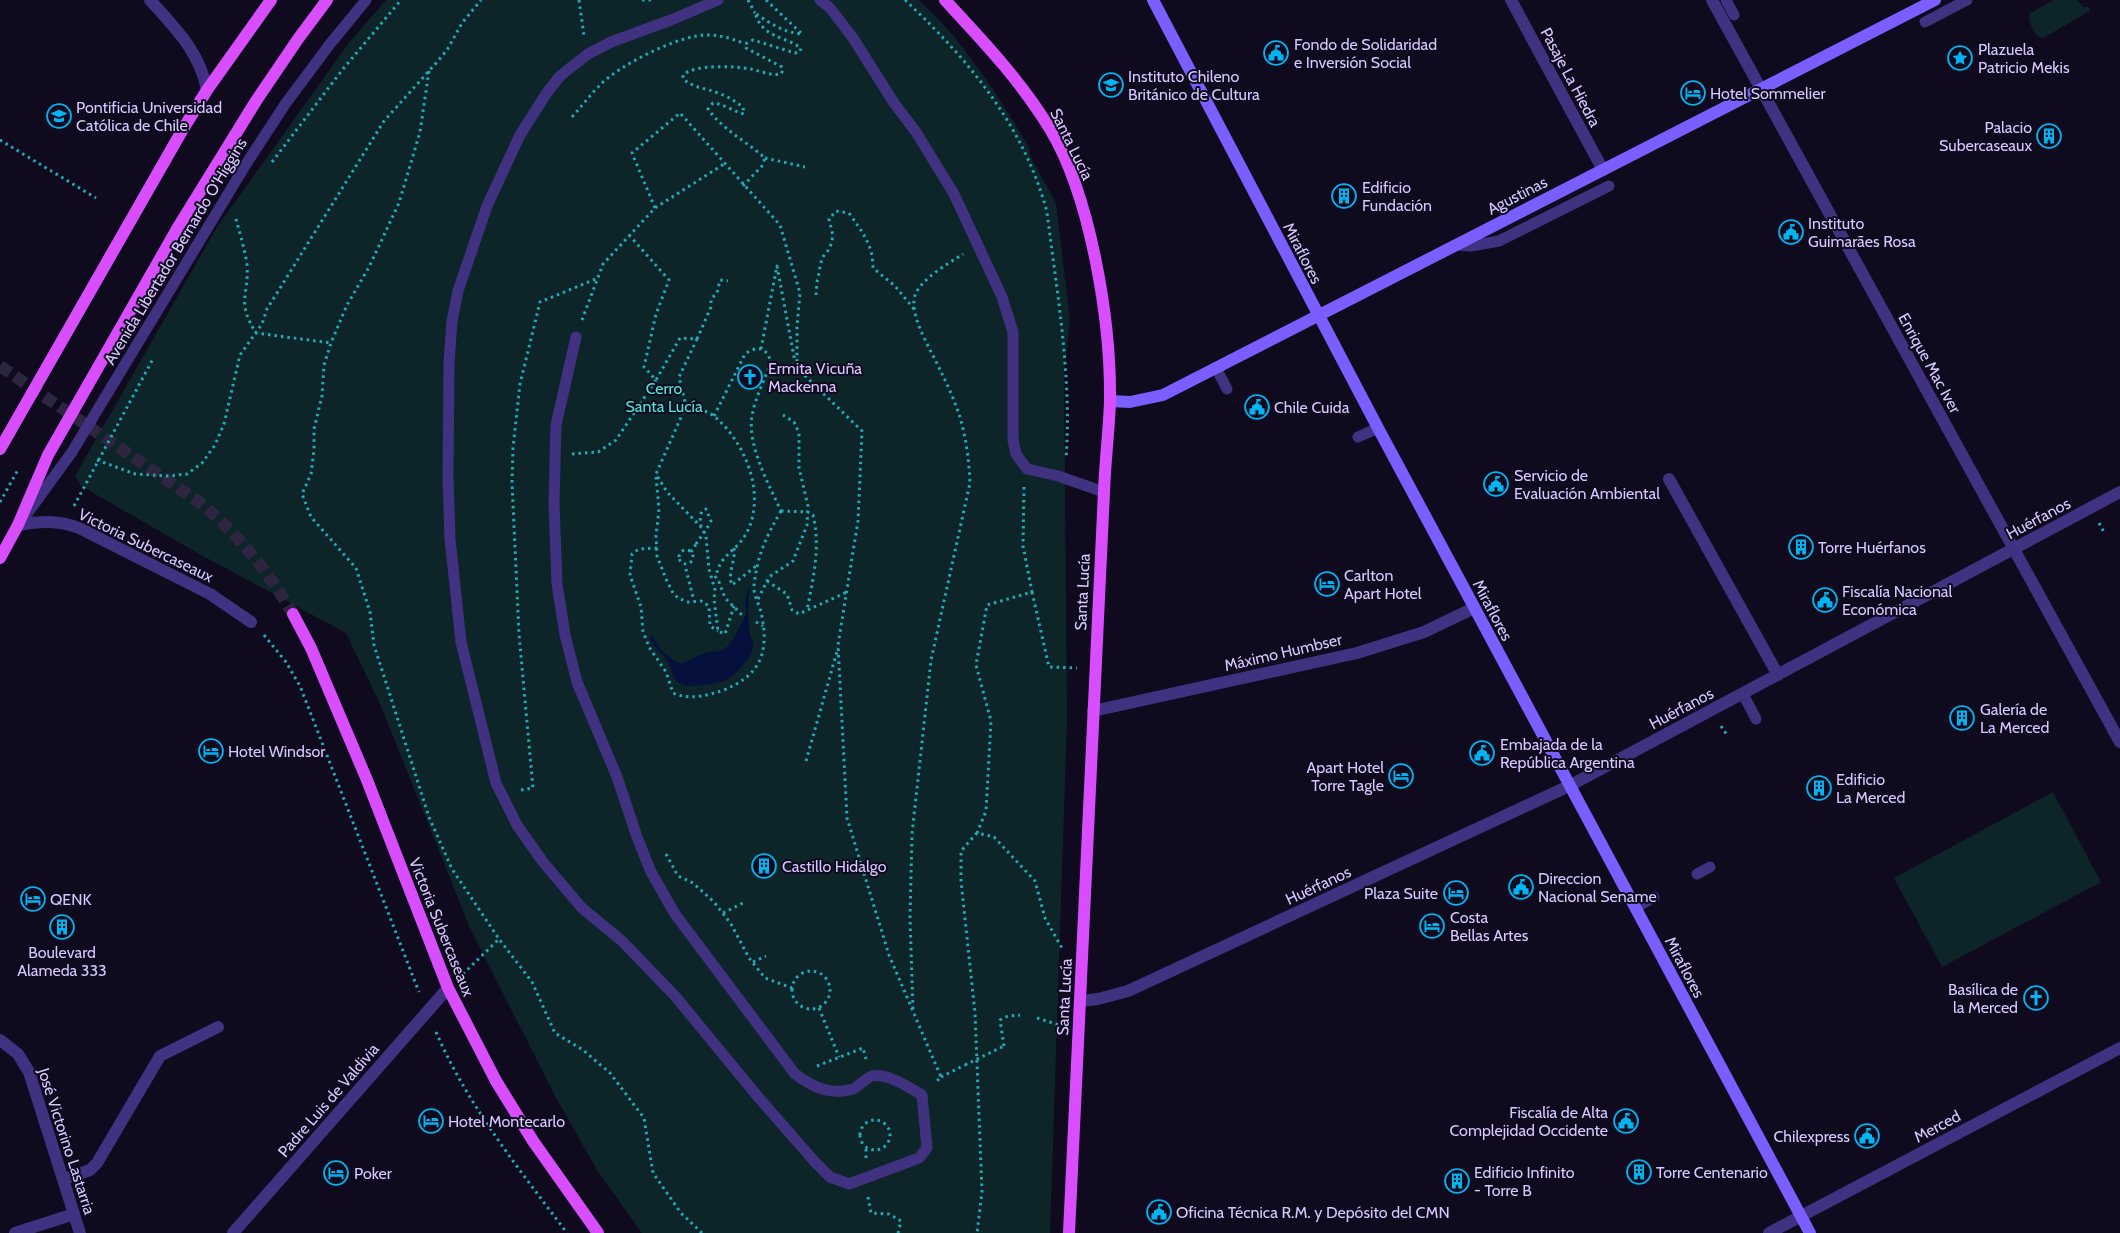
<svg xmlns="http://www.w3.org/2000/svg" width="2120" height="1233" font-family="Cabin,sans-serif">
	<rect width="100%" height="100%" fill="#100a1e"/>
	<path fill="#0d2528" d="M386,0H919C964,41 998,95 1029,147L1031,158L1056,203L1070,320L1064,375L1067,720L1050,1233H642L597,1170L554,1094L470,928L381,706L346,633L201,555L81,486L75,476L217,227L348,44Z
		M2054,0H2077L2083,7H2089L2090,11L2043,38L2037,36C2033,29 2027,21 2030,13Z
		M2053,792L2101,882L1942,967L1894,878Z"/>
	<path fill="#05103c" d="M749,587L750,588C748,595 748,626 750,633C751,639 754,642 753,648C751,659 736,674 726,680C718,684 688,688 681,684C671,679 673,670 668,662C662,653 654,647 649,637L652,636L661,650L676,662L683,663L707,652L721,651L728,646L734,638L746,614L745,601Z"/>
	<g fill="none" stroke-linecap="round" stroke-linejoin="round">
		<path stroke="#2e2640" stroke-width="12" stroke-dasharray="12 6" stroke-linecap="butt" d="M0,366L199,502C238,534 267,570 293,614"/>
		<path stroke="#22aab8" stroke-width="3" stroke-dasharray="2.5 4" stroke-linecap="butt" d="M579,0L584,36
			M642,0H651
			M748,0L755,13
			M766,0L802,34
			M905,0C969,60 1024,126 1047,212C1057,294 1072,376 1066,459
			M429,71L420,132L399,203L369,267L347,305L331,343L324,365L322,396L314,429V450L311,474L302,494L311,517L356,568L370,612L374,645L429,817L452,869L499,939
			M572,117C582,106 590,95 600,85C620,65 669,41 696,36C713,33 729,37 745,44
			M0,140L96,198
			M765,158L805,167
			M272,162L343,69L401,0
			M743,186L762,166L765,158C746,141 723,130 708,109L713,103C724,104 733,111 744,114L743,107C735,101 727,96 718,93C705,88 694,88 683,79V75C695,64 735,66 751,69C761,71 770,76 781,74L783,70L782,67L746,48L745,44L753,40L795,53L800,52L801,48C782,35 763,38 755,13C769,23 785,33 802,34
			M655,208L632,153L680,113L780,225L800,293L797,327V368L862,431L858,521L838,645L847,818L889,955L941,1077L935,1083
			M236,219C240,234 245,250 247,265C249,297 236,301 256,333L331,343
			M629,235L669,280L656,314L644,367L656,380L680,338L697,339L679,377L686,406L656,474L667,492L702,528L706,536L709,569L715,590L714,599L718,631L725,634L734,606
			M816,295L817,282L822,258L830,248L833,236L829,219L836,211L849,213C862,232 873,244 873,268L895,286L914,309
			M582,320L603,264L655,208L724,164
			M697,339L711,307V299L717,293L720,280L728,281
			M761,349L777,266L795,362
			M686,406C695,408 707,410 715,417C746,443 767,496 746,534C736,552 719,555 716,577
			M714,416L745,354C758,345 766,347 771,362C765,379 755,398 752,416C747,445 769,485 781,511
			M572,454L598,452L616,440L656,380
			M97,460L135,474L167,476L187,474L202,463L215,445L224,424L240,355L262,324L267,309L384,121L437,62L447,50L462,23L481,0
			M656,477L659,509L656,536L657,556L666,579L673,593L678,598L688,602L701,601L709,606L710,626L718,631
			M1024,487L1023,546L1032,592L987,605L976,665L991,721L986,811L977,833L994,837L1035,881L1045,918L1063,950
			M0,502L19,468
			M74,506L154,357
			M781,511L808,512L813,515C821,547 813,579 807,610
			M2099,523L2105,534
			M701,527L700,516L702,511L706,509L711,521L709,525
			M657,548L639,549L632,554L630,575L641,607L643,631L649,647L666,672L673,693C688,700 706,696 721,691C761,676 770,652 761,612C759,604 753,594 754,586C757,556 766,537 781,511
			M734,548C736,561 727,572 732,585L756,566
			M679 557a7 7 0 1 1 14 0a7 7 0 1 1-14 0Z
			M691,552L696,544
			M686,569L694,601
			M715,576L719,582L725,598L742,615
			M767,581L787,594L792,610L799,614L847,592
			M1032,592L1049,667L1077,668
			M758,599L769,577L793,561L807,525L808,506L799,468V433L794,422L783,415
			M756,622L763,626
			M264,635L286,662L300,686L419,992
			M1721,726L1727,735
			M806,761L838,648
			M521,790L533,788L519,634L512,482L513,448L520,384L540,302L598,278
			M977,833L961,851V881L975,1013L982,1192L977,1233
			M666,854L678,876L693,883L714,902L731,924L749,958L765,978L792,988
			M723,913L743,903
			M753,962L766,956
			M792 990a19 19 0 1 1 38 0a19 19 0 1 1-38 0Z
			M463,974L499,939L532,982L555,1033L583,1050L610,1073L644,1118L653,1173L681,1213L702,1233
			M819,1008L839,1057
			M913,1009L910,918L912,834L931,660L970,483C969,460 966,436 959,414C954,400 948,385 941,372C933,353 912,322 914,300C916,281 948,264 963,254
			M1037,1018L1059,1025
			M436,1032C468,1106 519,1169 567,1233
			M1004,1046L1000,1020L1008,1016L1020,1015
			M817,1066L863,1048L866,1059
			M941,1077L965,1065
			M860 1135a15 15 0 1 1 30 0a15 15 0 1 1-30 0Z
			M866,1158V1148
			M868,1197L871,1213L889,1214L901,1221L898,1233"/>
		<path stroke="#403181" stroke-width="11" d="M820,0L830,8L853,38L894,103L916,132L954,194L1002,297L1013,332V440L1016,454L1027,469L1058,476L1104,492
			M1726,0L1734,15
			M1925,22L1967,0
			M1455,245L1471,246L1499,241L1609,186
			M576,337L556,425L554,503L557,584L565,635L577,682L617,777L637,837L651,872L675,914L795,1074C813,1087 830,1096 853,1089C860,1086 865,1078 872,1076C887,1073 910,1088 922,1095L927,1148L919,1158L849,1184L830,1177L815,1162L759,1098L675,996L622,941L582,908L543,862L517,825L496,783L461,642L450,539L448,477L449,362L452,321L458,291L487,206L520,135L546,94L560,76L588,54L611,42L671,20L718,0
			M1216,368L1227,389
			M1358,437L1378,428
			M24,518L72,452L248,161L286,103L330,44L366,0
			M1743,694L1756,719
			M1697,874L1710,867
			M1635,908L1654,897"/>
		<path stroke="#403181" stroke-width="12" d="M150,0C175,28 200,52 207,90
			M1511,0L1603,170
			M1712,0L2120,742
			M1669,479L1778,675
			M18,525C40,521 58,520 79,528L210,594L251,622
			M1093,711L1357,653L1424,632L1474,608
			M1081,1001L1098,999L1128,991L1569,786L2120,492
			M0,1040L18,1054L29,1072L80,1233
			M64,1179L90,1170L97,1163L160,1056L218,1027
			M15,1233L74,1214
			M233,1233L448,988
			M1769,1233L2120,1048"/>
		<path stroke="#7b5eff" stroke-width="12" d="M1153,0L1378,428L1810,1233
			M1110,401L1130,402L1163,395L1935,0"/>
		<path stroke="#d84eff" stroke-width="12" d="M945,0C983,41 1021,81 1050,129C1091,197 1111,322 1110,401C1109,431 1105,462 1104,492L1069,1233
			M0,449L183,129L207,90L271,0
			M0,558L18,525L48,455L177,229L256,101L298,39L327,0
			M293,614L311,648L367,780L448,988L496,1081L533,1141L598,1233"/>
		<path stroke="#22aab8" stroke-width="3" stroke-dasharray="2.5 4" stroke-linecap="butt" d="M696,544L709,525
			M965,1065L1004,1046"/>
	</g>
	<defs>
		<g id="civic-ring" transform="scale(1.25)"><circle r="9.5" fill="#100a1e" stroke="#00b5f2" stroke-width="1.5"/><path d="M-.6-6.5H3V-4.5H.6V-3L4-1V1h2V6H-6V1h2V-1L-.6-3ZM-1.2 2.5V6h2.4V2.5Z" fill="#00b5f2"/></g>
		<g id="sight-ring" transform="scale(1.25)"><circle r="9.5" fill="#100a1e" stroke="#00b5f2" stroke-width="1.5"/><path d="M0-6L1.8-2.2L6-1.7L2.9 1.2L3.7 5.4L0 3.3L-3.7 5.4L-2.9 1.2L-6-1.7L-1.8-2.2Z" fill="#00b5f2"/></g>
		<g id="school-ring" transform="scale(1.25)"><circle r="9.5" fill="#100a1e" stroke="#00b5f2" stroke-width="1.5"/><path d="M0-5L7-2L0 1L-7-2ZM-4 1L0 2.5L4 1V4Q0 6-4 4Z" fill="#00b5f2"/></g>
		<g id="hotel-ring" transform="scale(1.25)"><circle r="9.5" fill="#100a1e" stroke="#00b5f2" stroke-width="1.5"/><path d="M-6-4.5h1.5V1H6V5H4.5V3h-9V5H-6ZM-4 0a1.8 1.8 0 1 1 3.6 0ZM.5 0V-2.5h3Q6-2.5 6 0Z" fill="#00b5f2"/></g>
		<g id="university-ring" transform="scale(1.25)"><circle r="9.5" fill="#100a1e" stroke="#00b5f2" stroke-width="1.5"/><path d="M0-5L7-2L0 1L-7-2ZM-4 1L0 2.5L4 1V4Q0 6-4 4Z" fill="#00b5f2"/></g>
		<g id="building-ring" transform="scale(1.25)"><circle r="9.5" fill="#100a1e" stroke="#00b5f2" stroke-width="1.5"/><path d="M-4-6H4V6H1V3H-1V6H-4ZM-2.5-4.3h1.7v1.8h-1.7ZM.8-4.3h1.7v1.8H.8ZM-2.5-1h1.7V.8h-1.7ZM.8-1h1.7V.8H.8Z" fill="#00b5f2"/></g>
		<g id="church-ring" transform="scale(1.25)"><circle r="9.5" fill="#100a1e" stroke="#00b5f2" stroke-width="1.5"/><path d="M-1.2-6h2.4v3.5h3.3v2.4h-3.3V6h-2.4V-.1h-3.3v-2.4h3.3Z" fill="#00b5f2"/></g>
	</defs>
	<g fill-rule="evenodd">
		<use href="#civic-ring" x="1276" y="53"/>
		<use href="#sight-ring" x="1960" y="58"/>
		<use href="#school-ring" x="1111" y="85"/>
		<use href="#hotel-ring" x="1693" y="93"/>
		<use href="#university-ring" x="59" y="116"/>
		<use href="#building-ring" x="2049" y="136"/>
		<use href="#building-ring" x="1344" y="196"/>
		<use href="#civic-ring" x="1791" y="232"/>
		<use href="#church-ring" x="750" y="377"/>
		<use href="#civic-ring" x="1257" y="407"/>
		<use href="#civic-ring" x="1496" y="484"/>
		<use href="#building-ring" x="1801" y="547"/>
		<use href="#hotel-ring" x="1327" y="584"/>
		<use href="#civic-ring" x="1825" y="600"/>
		<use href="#building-ring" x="1962" y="718"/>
		<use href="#hotel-ring" x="211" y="751"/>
		<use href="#civic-ring" x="1482" y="753"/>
		<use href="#hotel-ring" x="1401" y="776"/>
		<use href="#building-ring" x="1819" y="788"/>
		<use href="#building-ring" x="764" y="866"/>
		<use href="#civic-ring" x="1521" y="887"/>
		<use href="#hotel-ring" x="1456" y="893"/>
		<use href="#hotel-ring" x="33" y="899"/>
		<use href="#hotel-ring" x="1432" y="926"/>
		<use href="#building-ring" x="62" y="927"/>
		<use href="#church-ring" x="2036" y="998"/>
		<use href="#hotel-ring" x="431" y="1121"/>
		<use href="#civic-ring" x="1626" y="1121"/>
		<use href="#civic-ring" x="1867" y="1136"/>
		<use href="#building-ring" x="1639" y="1172"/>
		<use href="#hotel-ring" x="336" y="1173"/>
		<use href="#building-ring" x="1457" y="1181"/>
		<use href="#civic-ring" x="1159" y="1212"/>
	</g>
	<g text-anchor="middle" stroke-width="4" stroke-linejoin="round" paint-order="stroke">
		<g font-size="16" fill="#d6c7ff" stroke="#100a1e" text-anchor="start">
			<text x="1294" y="50">Fondo de Solidaridad<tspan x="1294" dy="18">e Inversión Social</tspan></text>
			<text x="1978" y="55">Plazuela<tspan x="1978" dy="18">Patricio Mekis</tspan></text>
			<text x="1128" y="82">Instituto Chileno<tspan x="1128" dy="18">Británico de Cultura</tspan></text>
			<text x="1710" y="99">Hotel Sommelier</text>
			<text x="76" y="113">Pontificia Universidad<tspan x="76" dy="18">Católica de Chile</tspan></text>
			<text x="2032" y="133" text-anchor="end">Palacio<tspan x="2032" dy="18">Subercaseaux</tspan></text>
			<text x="1362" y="193">Edificio<tspan x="1362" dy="18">Fundación</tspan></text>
			<text x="1808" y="229">Instituto<tspan x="1808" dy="18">Guimarães Rosa</tspan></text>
			<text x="768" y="374">Ermita Vicuña<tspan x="768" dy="18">Mackenna</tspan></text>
			<text x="1274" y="413">Chile Cuida</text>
			<text x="1514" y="481">Servicio de<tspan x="1514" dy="18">Evaluación Ambiental</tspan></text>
			<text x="1818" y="553">Torre Huérfanos</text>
			<text x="1344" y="581">Carlton<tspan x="1344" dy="18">Apart Hotel</tspan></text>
			<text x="1842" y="597">Fiscalía Nacional<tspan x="1842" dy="18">Económica</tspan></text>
			<text x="1980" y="715">Galería de<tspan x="1980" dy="18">La Merced</tspan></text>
			<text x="1500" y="750">Embajada de la<tspan x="1500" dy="18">República Argentina</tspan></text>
			<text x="228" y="757">Hotel Windsor</text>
			<text x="1384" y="773" text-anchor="end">Apart Hotel<tspan x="1384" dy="18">Torre Tagle</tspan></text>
			<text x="1836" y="785">Edificio<tspan x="1836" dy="18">La Merced</tspan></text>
			<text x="782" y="872">Castillo Hidalgo</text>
			<text x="1538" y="884">Direccion<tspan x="1538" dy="18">Nacional Sename</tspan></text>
			<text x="1438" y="899" text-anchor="end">Plaza Suite</text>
			<text x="50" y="905">QENK</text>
			<text x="1450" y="923">Costa<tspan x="1450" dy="18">Bellas Artes</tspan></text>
			<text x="62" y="958" text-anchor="middle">Boulevard<tspan x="62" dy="18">Alameda 333</tspan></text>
			<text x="2018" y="995" text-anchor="end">Basílica de<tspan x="2018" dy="18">la Merced</tspan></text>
			<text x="1608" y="1118" text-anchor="end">Fiscalía de Alta<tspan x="1608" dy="18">Complejidad Occidente</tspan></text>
			<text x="448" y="1127">Hotel Montecarlo</text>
			<text x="1850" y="1142" text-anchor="end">Chilexpress</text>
			<text x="1474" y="1178">Edificio Infinito<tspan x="1474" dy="18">- Torre B</tspan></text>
			<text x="1656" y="1178">Torre Centenario</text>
			<text x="354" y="1179">Poker</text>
			<text x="1176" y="1218">Oficina Técnica R.M. y Depósito del CMN</text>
		</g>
		<g font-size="16" fill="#d6c7ff" stroke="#100a1e">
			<text transform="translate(1571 77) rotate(62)" y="6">Pasaje La Hiedra</text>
			<text transform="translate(1072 144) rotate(64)" y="6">Santa Lucía</text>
			<text transform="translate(1517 195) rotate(-27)" y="6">Agustinas</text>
			<text transform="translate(175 251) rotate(-59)" y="6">Avenida Libertador Bernardo O'Higgins</text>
			<text transform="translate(1303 253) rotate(63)" y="6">Miraflores</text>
			<text transform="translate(1930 363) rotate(61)" y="6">Enrique Mac Iver</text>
			<text transform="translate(2038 518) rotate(-28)" y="6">Huérfanos</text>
			<text transform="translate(146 545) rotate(26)" y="6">Victoria Subercaseaux</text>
			<text transform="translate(1082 592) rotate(-87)" y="6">Santa Lucía</text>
			<text transform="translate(1493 610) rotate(62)" y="6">Miraflores</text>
			<text transform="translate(1283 652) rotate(-13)" y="6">Máximo Humbser</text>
			<text transform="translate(1681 708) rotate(-28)" y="6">Huérfanos</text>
			<text transform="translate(1318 885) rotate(-25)" y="6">Huérfanos</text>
			<text transform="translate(442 927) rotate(68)" y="6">Victoria Subercaseaux</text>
			<text transform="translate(1685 967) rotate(62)" y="6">Miraflores</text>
			<text transform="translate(1064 997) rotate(-87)" y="6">Santa Lucía</text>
			<text transform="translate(328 1100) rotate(-49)" y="6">Padre Luis de Valdivia</text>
			<text transform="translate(1937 1126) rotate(-28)" y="6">Merced</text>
			<text transform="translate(67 1141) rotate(72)" y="6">José Victorino Lastarria</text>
		</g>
		<g font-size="16" fill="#49e9d9" stroke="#100a1e">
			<text x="664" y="394">Cerro<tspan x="664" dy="18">Santa Lucía</tspan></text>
		</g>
	</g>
</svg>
